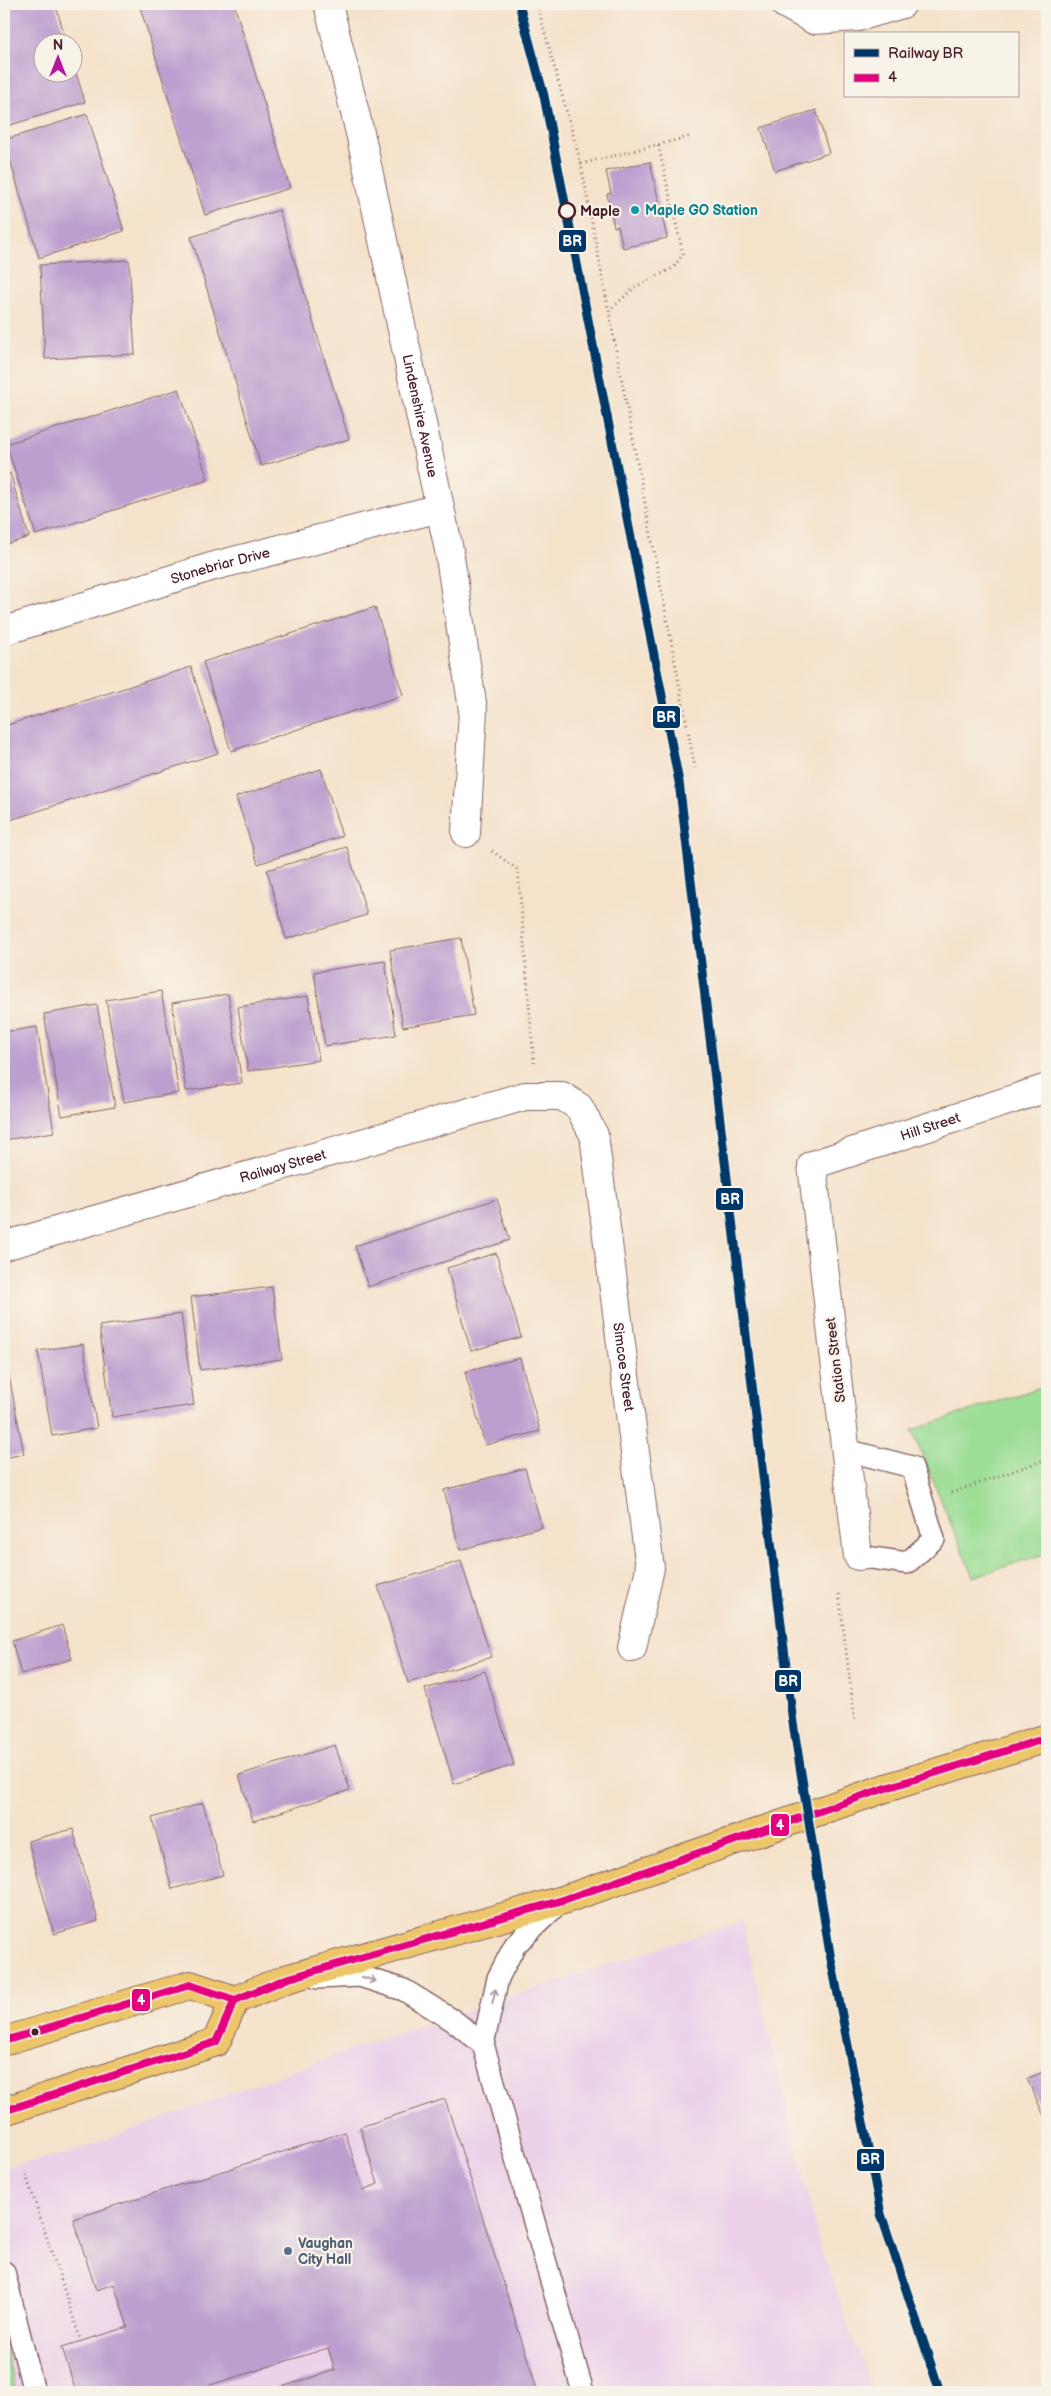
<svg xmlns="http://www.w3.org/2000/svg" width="1051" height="2396" font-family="'Balsamiq Sans',sans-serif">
	<rect width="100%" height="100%" fill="#f7f3e8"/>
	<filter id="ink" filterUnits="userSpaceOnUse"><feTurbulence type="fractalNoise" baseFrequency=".02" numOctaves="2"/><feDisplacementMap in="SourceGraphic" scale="10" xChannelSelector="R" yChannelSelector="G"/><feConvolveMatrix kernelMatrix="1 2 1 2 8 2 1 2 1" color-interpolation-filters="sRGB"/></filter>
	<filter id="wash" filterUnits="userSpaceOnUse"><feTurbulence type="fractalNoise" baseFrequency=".0096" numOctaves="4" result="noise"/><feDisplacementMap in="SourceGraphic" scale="20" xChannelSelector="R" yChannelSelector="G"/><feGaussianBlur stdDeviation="1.12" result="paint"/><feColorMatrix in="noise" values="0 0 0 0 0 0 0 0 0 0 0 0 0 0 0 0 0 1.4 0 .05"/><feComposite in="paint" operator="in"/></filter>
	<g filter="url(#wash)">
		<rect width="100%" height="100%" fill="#f5e2cb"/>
		<path fill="#ecd1e9" d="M742,1921L820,2246L873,2392H4V2167L69,2153L371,2042Z"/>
		<path fill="#9cde95" stroke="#737e60" d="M1047,1385V1553L973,1577L912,1430Z
			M4,2346L16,2392H4Z"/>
		<g id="blocks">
			<path fill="#bd9fcf" d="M4,4H55L67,42H42V72H72L73,63L85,102L4,127Z
				M139,4H234L290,188L205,215Z
				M816,110L829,153L775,171L761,128Z
				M87,114L124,231L39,258L4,140Z
				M650,162L667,238L623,248L618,226L614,227L607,194L611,193L606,171Z
				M279,210L349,439L261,466L191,237Z
				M129,260L135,354L45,359L40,265Z
				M179,389L208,480L36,535L6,444Z
				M10,473L29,537L4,545V475Z
				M375,607L403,695L231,751L203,662Z
				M191,667L218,753L4,822V726Z
				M321,769L342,836L258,864L236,797Z
				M347,847L367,915L286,939L267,870Z
				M461,938L474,1015L403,1027L390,950Z
				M385,961L396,1035L325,1046L314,972Z
				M161,991L179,1093L124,1102L106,1000Z
				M228,994L242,1083L186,1091L172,1003Z
				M308,996L319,1060L248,1071L238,1007Z
				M97,1005L115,1107L62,1116L44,1014Z
				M37,1027L54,1132L4,1140V1032Z
				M497,1199L510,1240L368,1287L355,1246Z
				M496,1253L521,1337L471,1351L447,1268Z
				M272,1287L282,1359L200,1370L191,1297Z
				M181,1314L194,1405L112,1417L99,1326Z
				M83,1344L97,1428L52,1436L38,1351Z
				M520,1358L540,1431L485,1445L465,1372Z
				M4,1360H6L24,1454L4,1458Z
				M525,1468L542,1527L460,1550L444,1490Z
				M461,1561L491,1657L408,1683L378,1586Z
				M62,1625L72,1659L21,1674L12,1641Z
				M485,1671L514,1765L454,1784L425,1689Z
				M335,1745L350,1790L253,1821L239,1775Z
				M203,1803L223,1875L172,1889L152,1818Z
				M73,1829L98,1921L54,1934L28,1841Z
				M1047,2070V2122L1027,2079Z
				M445,2099L538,2392H279L278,2388L335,2370L328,2348L188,2392H76L62,2347L128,2327L114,2284L96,2290L73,2219L345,2132L363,2190L378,2184L360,2127Z"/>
		</g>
	</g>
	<g filter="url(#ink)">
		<use href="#blocks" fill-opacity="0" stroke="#866363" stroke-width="1"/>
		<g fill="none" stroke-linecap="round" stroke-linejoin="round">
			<g stroke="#866363" stroke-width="24">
				<path id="service" d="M846,1450L912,1467L934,1539L907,1563L858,1556
					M562,1900L515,1945L498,1978L483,2044L583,2392
					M317,1978L360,1976L404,1990L454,2021L483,2044
					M4,2272L34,2392"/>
			</g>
			<g stroke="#866363" stroke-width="30">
				<g id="minor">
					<path id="s1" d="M328,4L361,137L449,550L473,710L466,833"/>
					<path d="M785,4L814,20L858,17L902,4"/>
					<path id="s2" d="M4,631L214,566L440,508"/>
					<path id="s3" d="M4,1246L525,1096H562L579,1107L594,1135L650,1568L632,1648"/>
					<path id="s4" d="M858,1556L812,1165L1047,1088"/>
				</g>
			</g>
			<g stroke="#866363" stroke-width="30">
				<path id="primary" d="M4,2041L190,1985L235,2000L286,1979L563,1900L883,1789L1047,1738
					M4,2111L216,2042L235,2000"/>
			</g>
			<path stroke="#866363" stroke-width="3" stroke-dasharray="1 4" stroke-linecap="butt" d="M537,4L581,164L695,768
				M581,164L692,136
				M609,311L635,287L673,268L683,254L658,144
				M492,851L518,870L534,1063
				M951,1493L1047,1459
				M839,1594L855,1722
				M26,2175L81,2341"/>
			<use href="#service" stroke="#fff" stroke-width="21"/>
			<use href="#minor" stroke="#fff" stroke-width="28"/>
			<use href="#primary" stroke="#ecc669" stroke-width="28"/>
			<g stroke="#f7f3e8" stroke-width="11">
				<path id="bus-1" d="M4,2041L190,1985L235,2000L276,1983
					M4,2111L216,2042L235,2000L286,1979L563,1900L883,1789L1047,1738"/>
			</g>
			<use href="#bus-1" stroke="#e5007d" stroke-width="8"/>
			<g stroke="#f7f3e8" stroke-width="12">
				<path id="rail-1" d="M519,4L544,96L679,782L793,1723L830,1954L881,2214L940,2392"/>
			</g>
			<use href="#rail-1" stroke="#003768" stroke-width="9"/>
		</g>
		<defs><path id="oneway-shaft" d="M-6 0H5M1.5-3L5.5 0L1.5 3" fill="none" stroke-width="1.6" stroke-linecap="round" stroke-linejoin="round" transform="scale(1.25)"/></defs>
		<g stroke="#ae9aa0">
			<use href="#oneway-shaft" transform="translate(369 1979) rotate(18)"/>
			<use href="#oneway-shaft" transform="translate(494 1996) rotate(-77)"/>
		</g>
	</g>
	<circle fill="#0f9aa8" stroke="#f7f3e8" stroke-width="2" cx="635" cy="210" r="5"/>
	<circle fill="#f7f3e8" stroke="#4a1f2b" stroke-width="2.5" cx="567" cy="211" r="8"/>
	<circle fill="#4a1f2b" stroke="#f7f3e8" stroke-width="2" cx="35" cy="2032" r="4.5"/>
	<circle fill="#5c6f8a" stroke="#f7f3e8" stroke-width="2" cx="288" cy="2251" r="5"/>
	<g text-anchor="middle" stroke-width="4.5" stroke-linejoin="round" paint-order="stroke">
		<g font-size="14" font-weight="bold" fill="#0d838f" stroke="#f7f3e8" text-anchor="start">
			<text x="645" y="215">Maple GO Station</text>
		</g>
		<g font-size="14" font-weight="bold" fill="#4a1f2b" stroke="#f7f3e8" text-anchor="start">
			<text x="580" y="216">Maple</text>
		</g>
		<g font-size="14" fill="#4a1f2b" stroke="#f7f3e8">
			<text dy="5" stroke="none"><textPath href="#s1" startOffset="422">Lindenshire Avenue</textPath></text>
			<text dy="5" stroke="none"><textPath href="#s2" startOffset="226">Stonebriar Drive</textPath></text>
			<text dy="5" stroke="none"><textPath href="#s4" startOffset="518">Hill Street</textPath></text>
			<text dy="5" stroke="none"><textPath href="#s3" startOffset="290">Railway Street</textPath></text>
			<text transform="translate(835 1360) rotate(-97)" y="5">Station Street</text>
			<text dy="5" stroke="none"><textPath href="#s3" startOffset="865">Simcoe Street</textPath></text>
		</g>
		<g font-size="14" font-weight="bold" fill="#4e5e75" stroke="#f7f3e8" text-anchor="start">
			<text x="298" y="2248">Vaughan<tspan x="298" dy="16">City Hall</tspan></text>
		</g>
	</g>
	<g stroke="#f7f3e8" stroke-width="2">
		<rect x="558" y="229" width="29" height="24" rx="5" fill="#003768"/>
		<rect x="652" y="705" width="29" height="24" rx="5" fill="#003768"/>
		<rect x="715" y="1187" width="29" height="24" rx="5" fill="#003768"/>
		<rect x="774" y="1669" width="28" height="24" rx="5" fill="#003768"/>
		<rect x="770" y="1813" width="20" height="24" rx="5" fill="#e5007d"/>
		<rect x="131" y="1988" width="20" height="24" rx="5" fill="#e5007d"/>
		<rect x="856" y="2148" width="29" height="24" rx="5" fill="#003768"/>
	</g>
	<g font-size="14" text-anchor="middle" font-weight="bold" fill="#fff">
		<text x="572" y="246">BR</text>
		<text x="666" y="722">BR</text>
		<text x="730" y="1204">BR</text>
		<text x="788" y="1686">BR</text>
		<text x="780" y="1830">4</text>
		<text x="141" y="2005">4</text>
		<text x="870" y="2164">BR</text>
	</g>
	<rect width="1051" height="2396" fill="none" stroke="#f7f3e8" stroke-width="20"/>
	<rect x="844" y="32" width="175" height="65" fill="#f7f3e8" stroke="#b29e9c"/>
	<rect x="854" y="49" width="25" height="8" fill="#003768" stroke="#b29e9c"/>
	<text x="888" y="58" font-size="15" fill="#4a1f2b">Railway BR</text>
	<rect x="854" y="74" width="25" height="8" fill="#e5007d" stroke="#b29e9c"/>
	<text x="888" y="82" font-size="15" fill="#4a1f2b">4</text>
	<g transform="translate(58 58)"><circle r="24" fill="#f7f3e8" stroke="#b29e9c"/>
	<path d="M0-4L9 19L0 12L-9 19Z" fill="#b5179e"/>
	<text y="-8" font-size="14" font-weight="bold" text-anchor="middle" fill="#4a1f2b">N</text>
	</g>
</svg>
